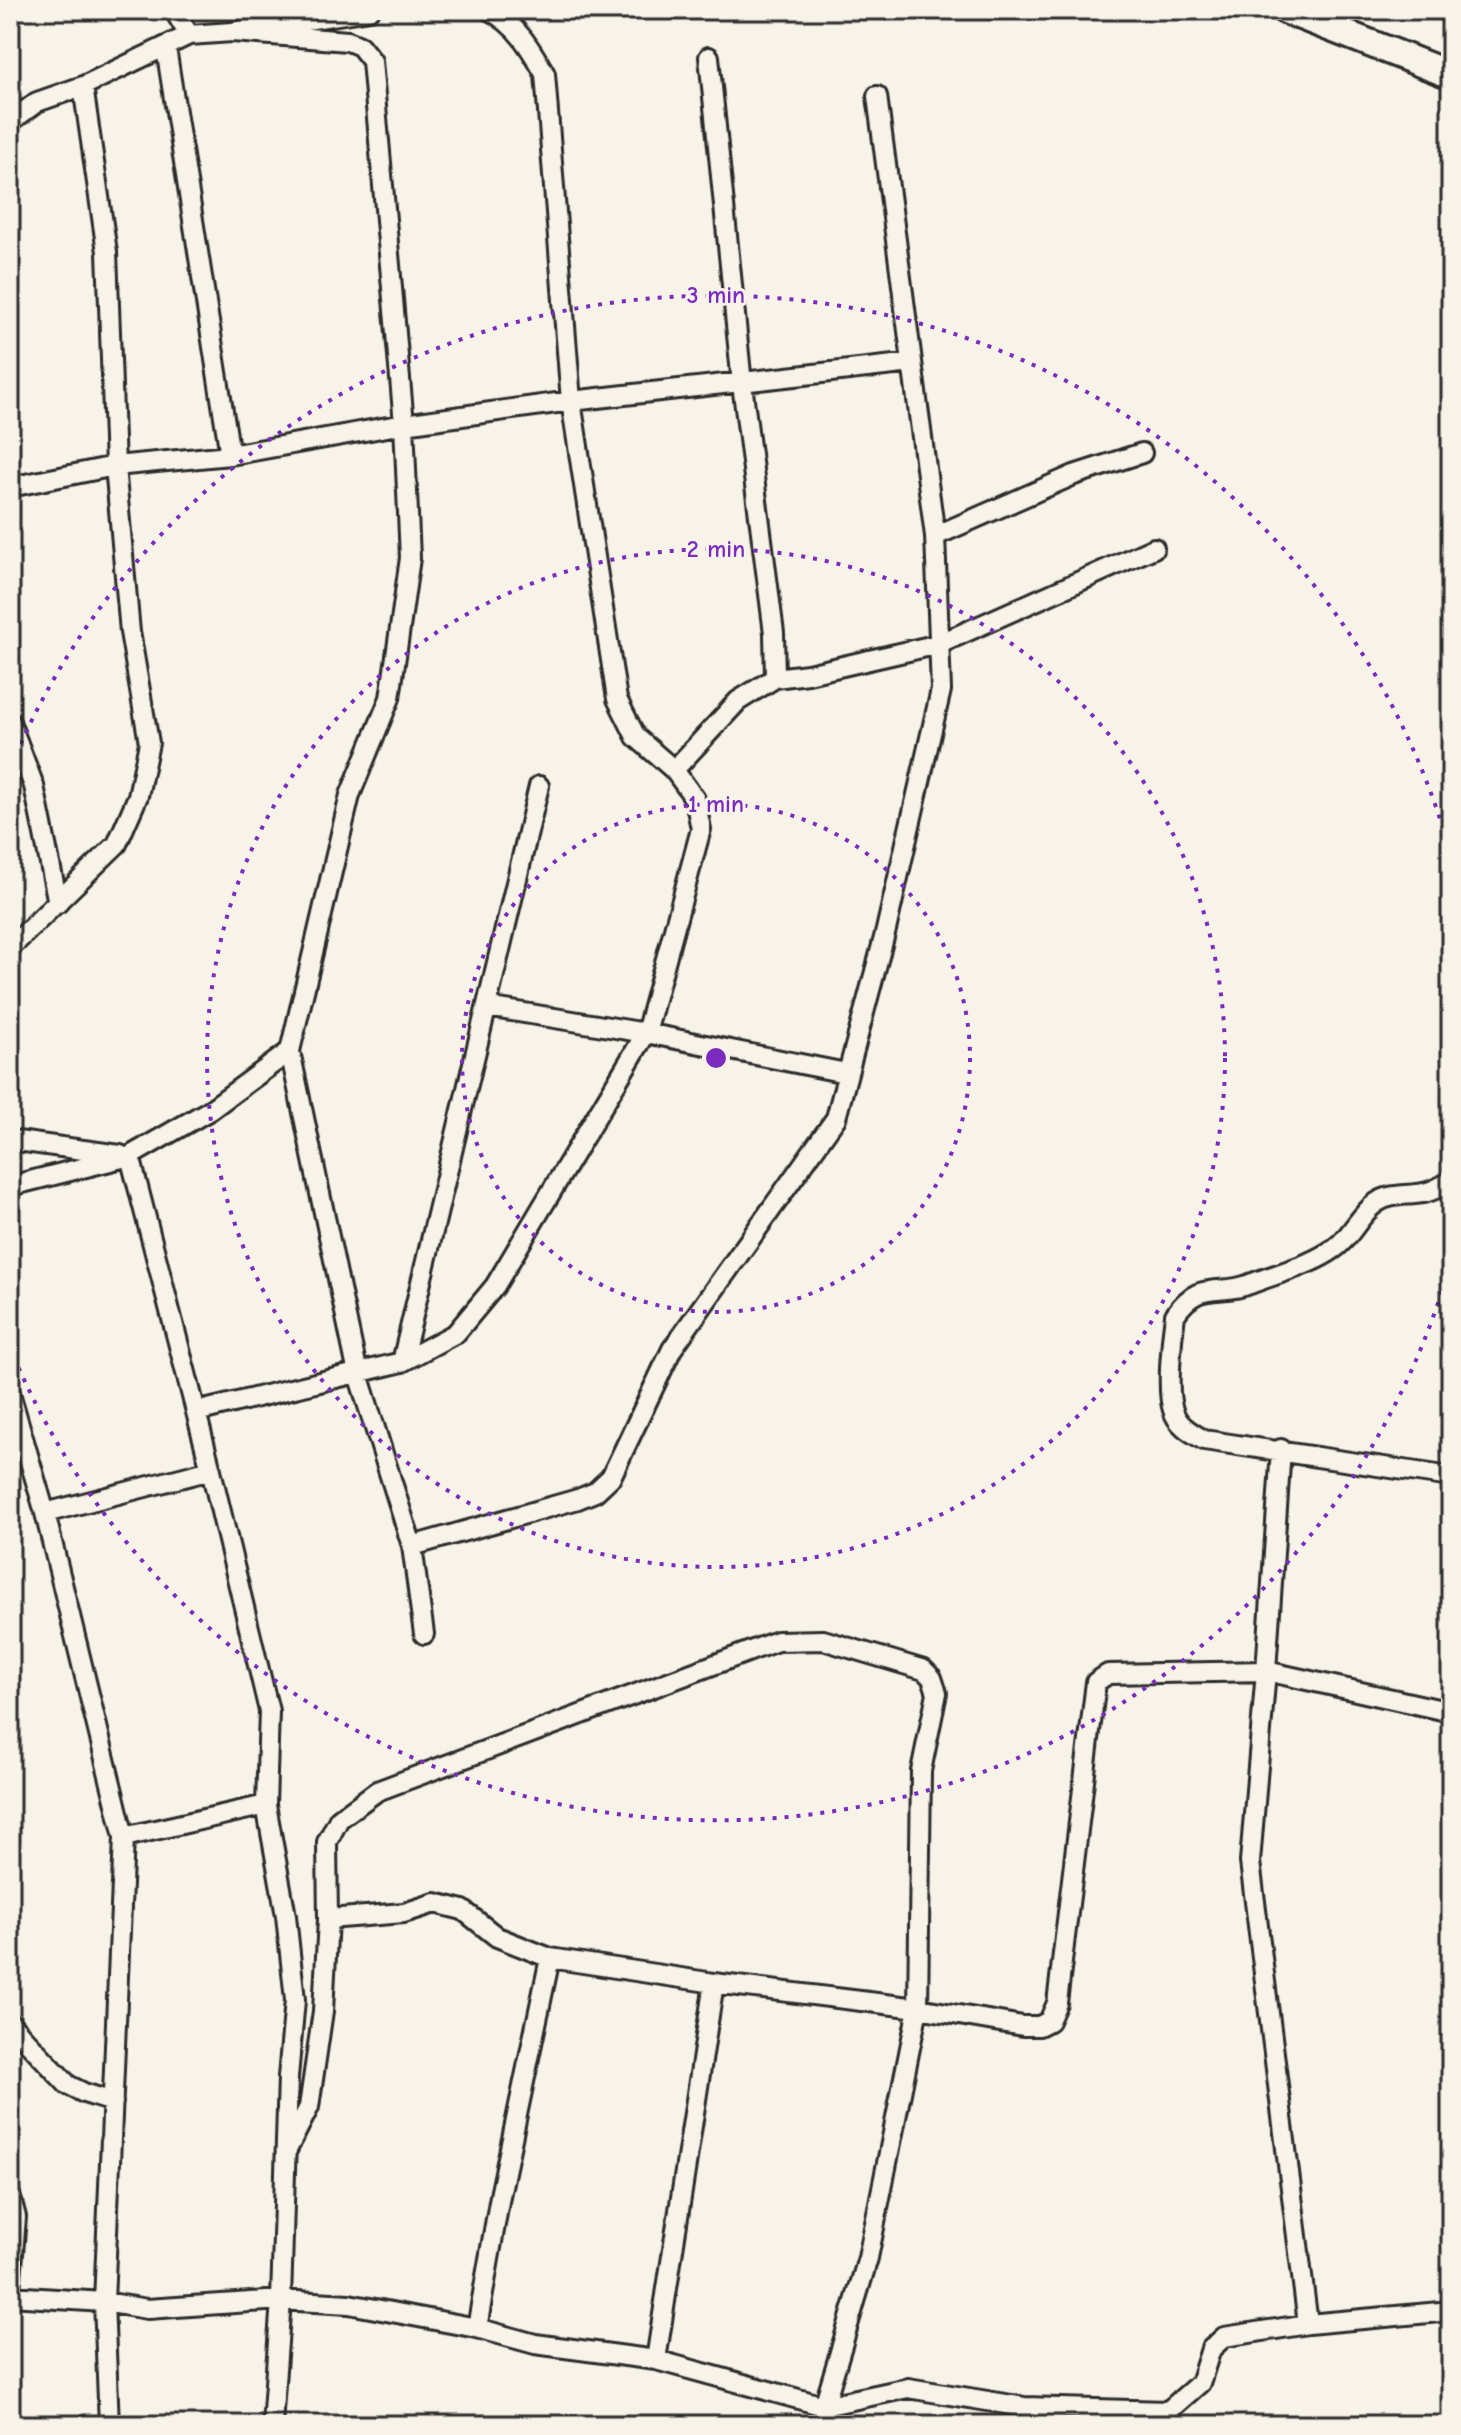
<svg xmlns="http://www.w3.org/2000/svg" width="1461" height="2435" font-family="'Comic Neue',sans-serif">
	<rect width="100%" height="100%" fill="#f7f3e8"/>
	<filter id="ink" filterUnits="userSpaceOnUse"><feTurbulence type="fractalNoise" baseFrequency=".0125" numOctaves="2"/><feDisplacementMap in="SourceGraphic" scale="16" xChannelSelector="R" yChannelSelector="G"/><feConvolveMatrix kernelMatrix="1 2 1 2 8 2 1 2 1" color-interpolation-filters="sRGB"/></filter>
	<g filter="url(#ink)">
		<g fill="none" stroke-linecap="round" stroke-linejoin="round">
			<g stroke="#2b2b2b" stroke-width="24">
				<path id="street" d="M174,10L189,35
					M166,48L230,455
					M709,57L742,384L774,633L775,678L808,674L939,644L1154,548
					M10,122L37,102L83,86L189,35L232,32L369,10
					M10,487L115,466L230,455L404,424L571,401L912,363
					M935,536L1074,475L1142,453
					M10,722L34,786L58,903
					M674,770L738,701L775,678
					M10,948L117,844L138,796L149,743L130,632L115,466L107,252L83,86
					M487,1007L646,1033L846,1073
					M290,1051L358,1374L412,1546L424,1634
					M10,1140L120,1155
					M130,1156L211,1470L269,1711L266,1805L286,1916L295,2000L288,2077L281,2300L272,2425
					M1451,1181C1443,1185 1432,1192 1423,1193C1407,1196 1390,1193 1376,1203C1359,1215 1351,1237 1335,1248C1310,1266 1278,1273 1250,1284C1219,1297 1200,1278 1175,1315C1172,1336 1166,1391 1173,1410C1177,1425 1192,1433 1204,1440L1451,1477
					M10,1186L130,1156L210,1110L290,1051L350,795L390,698L410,558L404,424L372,61L360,46L348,41L232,32
					M402,1362L539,786
					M10,1393L45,1513L124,1837L104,2302L109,2425
					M196,1412L402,1362L456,1333L495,1286L646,1033L701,829L695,799L674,770L636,737L617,699L571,401L545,74C530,47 517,25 489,10
					M1281,1449L1266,1671L1250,1862L1308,2324
					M45,1513L211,1470
					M412,1546L578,1499L595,1492L611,1477L672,1349L836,1118L886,930L941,690L935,536L877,96
					M124,1837L266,1805
					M328,1919L404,1913L435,1903L463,1910L497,1937L550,1958L714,1983L918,2008L1023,2026H1039L1049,2021L1057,2003L1096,1682L1108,1674L1266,1671L1451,1712
					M10,2023L68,2085L84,2093L113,2102
					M286,2152L309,2107L323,2011L328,1919L327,1842L339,1819L377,1791L777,1641L823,1640L924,1670L932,1678L937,1693L921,1771L918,2008L868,2258L824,2406
					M10,2195L16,2217L10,2291
					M10,2296L104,2302L147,2309L281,2300L349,2304L477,2328L535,2344L656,2360L824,2406L908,2388L1024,2407L1168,2411L1200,2383L1211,2349L1224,2337L1308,2324L1451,2311
					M477,2328L500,2196L550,1958
					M656,2360L714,1983"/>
			</g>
			<g stroke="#2b2b2b" stroke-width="32">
				<path id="secondary" d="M1285,10L1451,75"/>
			</g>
			<use href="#street" stroke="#f7f3e8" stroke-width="18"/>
			<use href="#secondary" stroke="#f7f3e8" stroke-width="26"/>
		</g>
	</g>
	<g fill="none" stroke="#7b2cbf" stroke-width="4" stroke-dasharray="4 8">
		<circle cx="716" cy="1058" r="254"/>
		<circle cx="716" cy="1058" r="509"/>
		<path d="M1449 1268A763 763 0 0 1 11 1350M11 766A763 763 0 0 1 1449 848"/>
	</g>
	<circle cx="716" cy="1058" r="12" fill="#7b2cbf" stroke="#f7f3e8" stroke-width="4"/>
	<g font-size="24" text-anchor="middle" font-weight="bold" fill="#7b2cbf" stroke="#f7f3e8" stroke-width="6" stroke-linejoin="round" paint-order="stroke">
		<text x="716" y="303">3 min</text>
		<text x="716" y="557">2 min</text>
		<text x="716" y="812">1 min</text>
	</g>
	<rect width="1461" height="2435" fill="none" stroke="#f7f3e8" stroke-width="40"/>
	<rect x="20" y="20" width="1421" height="2395" fill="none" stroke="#2b2b2b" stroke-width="3" filter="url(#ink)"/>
</svg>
